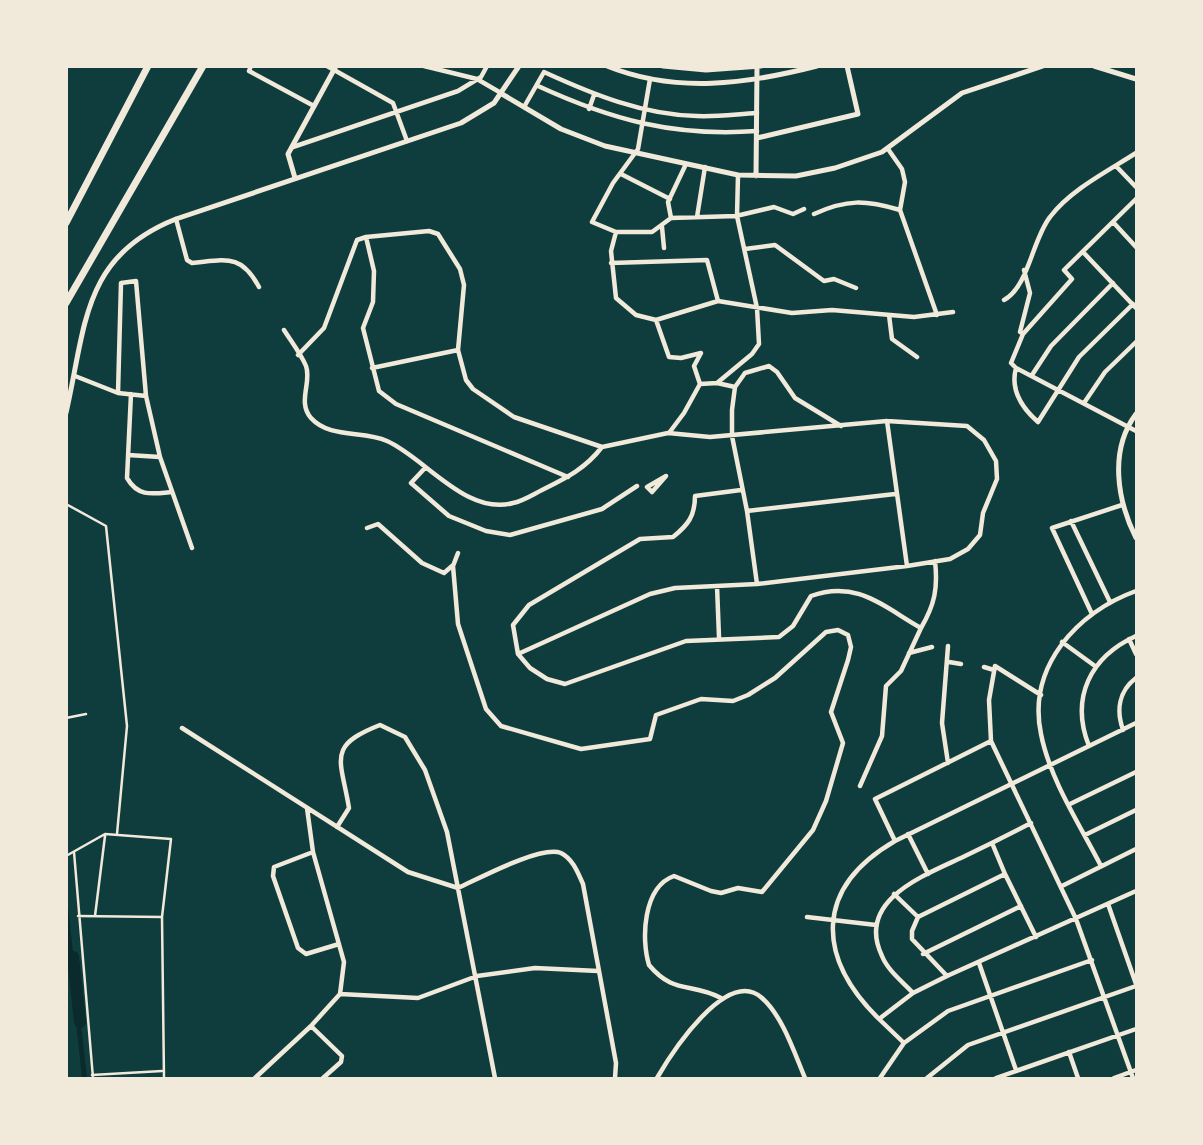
<svg xmlns="http://www.w3.org/2000/svg" width="1203" height="1145" font-family="'Zilla Slab',serif">
	<rect width="100%" height="100%" fill="#0f3d3e"/>
	<path fill="#0a2a2b" d="M67,898L87,1078H82L67,939Z"/>
	<g fill="none" stroke-linecap="round" stroke-linejoin="round">
		<path stroke="#0a2a2b" stroke-width="12" d="M73,957L80,1022"/>
		<path stroke="#f1e9da" stroke-width="2.5" d="M66,504L106,526L127,726L117,834
			M66,718L86,714
			M74,852L93,1078
			M66,856L105,834L171,839L162,917L164,1078
			M78,916L162,917
			M95,916L105,836
			M92,1075L162,1071"/>
		<path stroke="#f1e9da" stroke-width="4.5" d="M251,66L249,71L314,106
			M327,66L393,103L407,141
			M424,66L477,79L501,93
			M650,79L638,149L613,183L592,222L616,232H652L671,218L736,216L774,207L793,214L804,209
			M538,86C612,120 674,137 757,131
			M524,107L544,72C592,94 643,115 697,116C717,117 737,114 757,113
			M589,109L594,95
			M293,147L458,91L481,77L487,66
			M888,149L902,169L905,182L900,210L937,315
			M1116,166L1136,187
			M621,174L670,199
			M814,214C847,199 865,200 900,210
			M697,217L705,167
			M671,218L668,202L686,164
			M176,219L187,260L192,263C225,260 241,253 259,287
			M1113,222L1136,247
			M662,227L664,248
			M616,232L611,251L616,298L636,315L656,320L718,301L792,313L832,310L914,317L953,312
			M366,237L374,271L373,302L363,328L379,391L396,404L568,477
			M745,249L775,245L824,281L834,279L856,288
			M1083,252L1136,308
			M611,263L707,260L718,301
			M1024,270L1030,293L1020,332L1023,334L1011,363L1016,368C1010,390 1022,408 1038,422L1079,357L1133,304
			M1004,300C1029,286 1032,240 1050,217C1070,190 1108,171 1136,153
			M889,315L892,339L917,357
			M656,320L669,357L681,358L701,353L694,366L700,384
			M284,330C291,341 301,354 306,366C312,382 297,402 311,418C330,439 363,430 387,441C424,457 466,516 513,503C523,501 532,495 542,490C566,478 585,469 602,447
			M1023,334L1072,279L1064,270L1136,199
			M298,355L324,328L357,240L366,237L429,231L438,234L460,269L464,285L458,350L466,380L473,389L514,417L602,447L668,433L710,437L887,421L907,566
			M372,368L458,350
			M1016,368L1136,431
			M1032,375L1051,346L1113,283
			M75,376L118,393L146,396
			M717,383L735,387
			M118,393L121,283L136,281L146,396L160,457L192,548
			M131,394L127,478C138,497 152,494 171,492
			M1084,403L1105,372L1136,342
			M669,433L684,413L700,384L717,383L752,354L759,344L757,308L737,216L738,175
			M128,455L160,457
			M425,468L411,483L449,516L486,531L510,535L602,509L637,486
			M666,476L652,492L647,487Z
			M741,490L695,496C695,516 688,525 673,537L640,539L529,605L513,625L518,654L530,668L547,679L565,684L686,641L779,637L793,626L811,596C857,579 885,608 921,628C935,604 938,588 935,561
			M747,511L895,494
			M1071,521L1110,602
			M367,528L378,524L422,563L444,573L452,566
			M458,553L453,566L458,624L486,709L501,726L581,749L650,739L656,715L701,699L733,701L748,695L775,678L826,632L838,630L848,635L851,647L848,660L831,712L843,743L826,801L813,830L762,892L738,888L721,893L711,891L674,876C643,887 641,939 649,965C674,995 691,982 721,998
			M757,584L747,511L732,436V410L735,387L745,373L769,366L777,372L795,398L841,426
			M717,586L719,637
			M1092,614L1052,528L1122,505
			M1129,639L1136,654
			M1062,642L1095,666
			M948,646L942,723L948,763
			M909,653L932,647
			M518,654L650,594L675,588L757,584L907,566L950,559L968,549L980,535L983,513L997,479L996,461L984,440L967,426L887,421
			M949,662L961,664
			M984,667L994,670
			M182,728L408,872L458,888C478,879 541,845 561,853C573,859 578,873 583,884L616,1063L615,1078
			M1123,730C1116,710 1119,691 1136,678
			M991,741L1076,919L1133,1078
			M1089,746C1070,698 1090,657 1136,636
			M860,786L882,736L886,686L901,671L921,628
			M1070,804L1136,772
			M307,808L313,852L344,962L340,994L418,998L477,976L535,968L598,971
			M337,827L349,808C341,759 326,746 380,725L405,737L425,770L447,832L495,1078
			M908,834L928,874
			M1085,835L1136,810
			M895,841L875,799L991,741L989,700L995,666L1041,695
			M992,843L1005,874
			M313,852L274,867L273,876L298,948L306,954L339,944
			M1101,866C1080,825 1050,780 1041,734C1027,667 1077,612 1136,591
			M1062,886L1136,849
			M894,894L918,917
			M1108,904L1136,984
			M807,917L876,925
			M923,954L1021,906
			M979,963L1016,1070
			M947,976L912,939V931L918,917L1005,874L1036,937
			M913,993C903,982 888,971 882,956C855,900 925,875 963,857C986,846 1008,835 1031,823
			M879,1019C816,957 814,888 895,841L1136,723
			M311,1026L340,994
			M904,1043L879,1019L913,993L947,976L1136,891
			M1069,1052L1078,1078
			M255,1078L311,1026L342,1056L341,1062L323,1078
			M657,1078C671,1054 727,966 762,998C783,1017 794,1052 805,1078
			M880,1078L904,1043L948,1011L1092,960
			M927,1078L968,1045L1136,986
			M996,1078L1136,1029
			M1114,1078L1136,1070"/>
		<path stroke="#f1e9da" stroke-width="5" d="M607,66C676,94 747,84 817,66
			M663,66L706,70L761,66
			M1094,66L1136,79
			M502,94L561,129L605,146L738,175L796,176L835,168L882,152L962,93L1043,66
			M757,138L858,114L847,66
			M756,176L757,67
			M295,178L288,154L336,66
			M66,413C86,326 82,256 176,219L461,123L494,103L519,66
			M1136,414C1109,450 1117,500 1136,538"/>
		<path stroke="#f1e9da" stroke-width="7" d="M66,223L148,66
			M66,303L203,66"/>
	</g>
	<rect width="1203" height="1145" fill="none" stroke="#f1e9da" stroke-width="136"/>
</svg>
